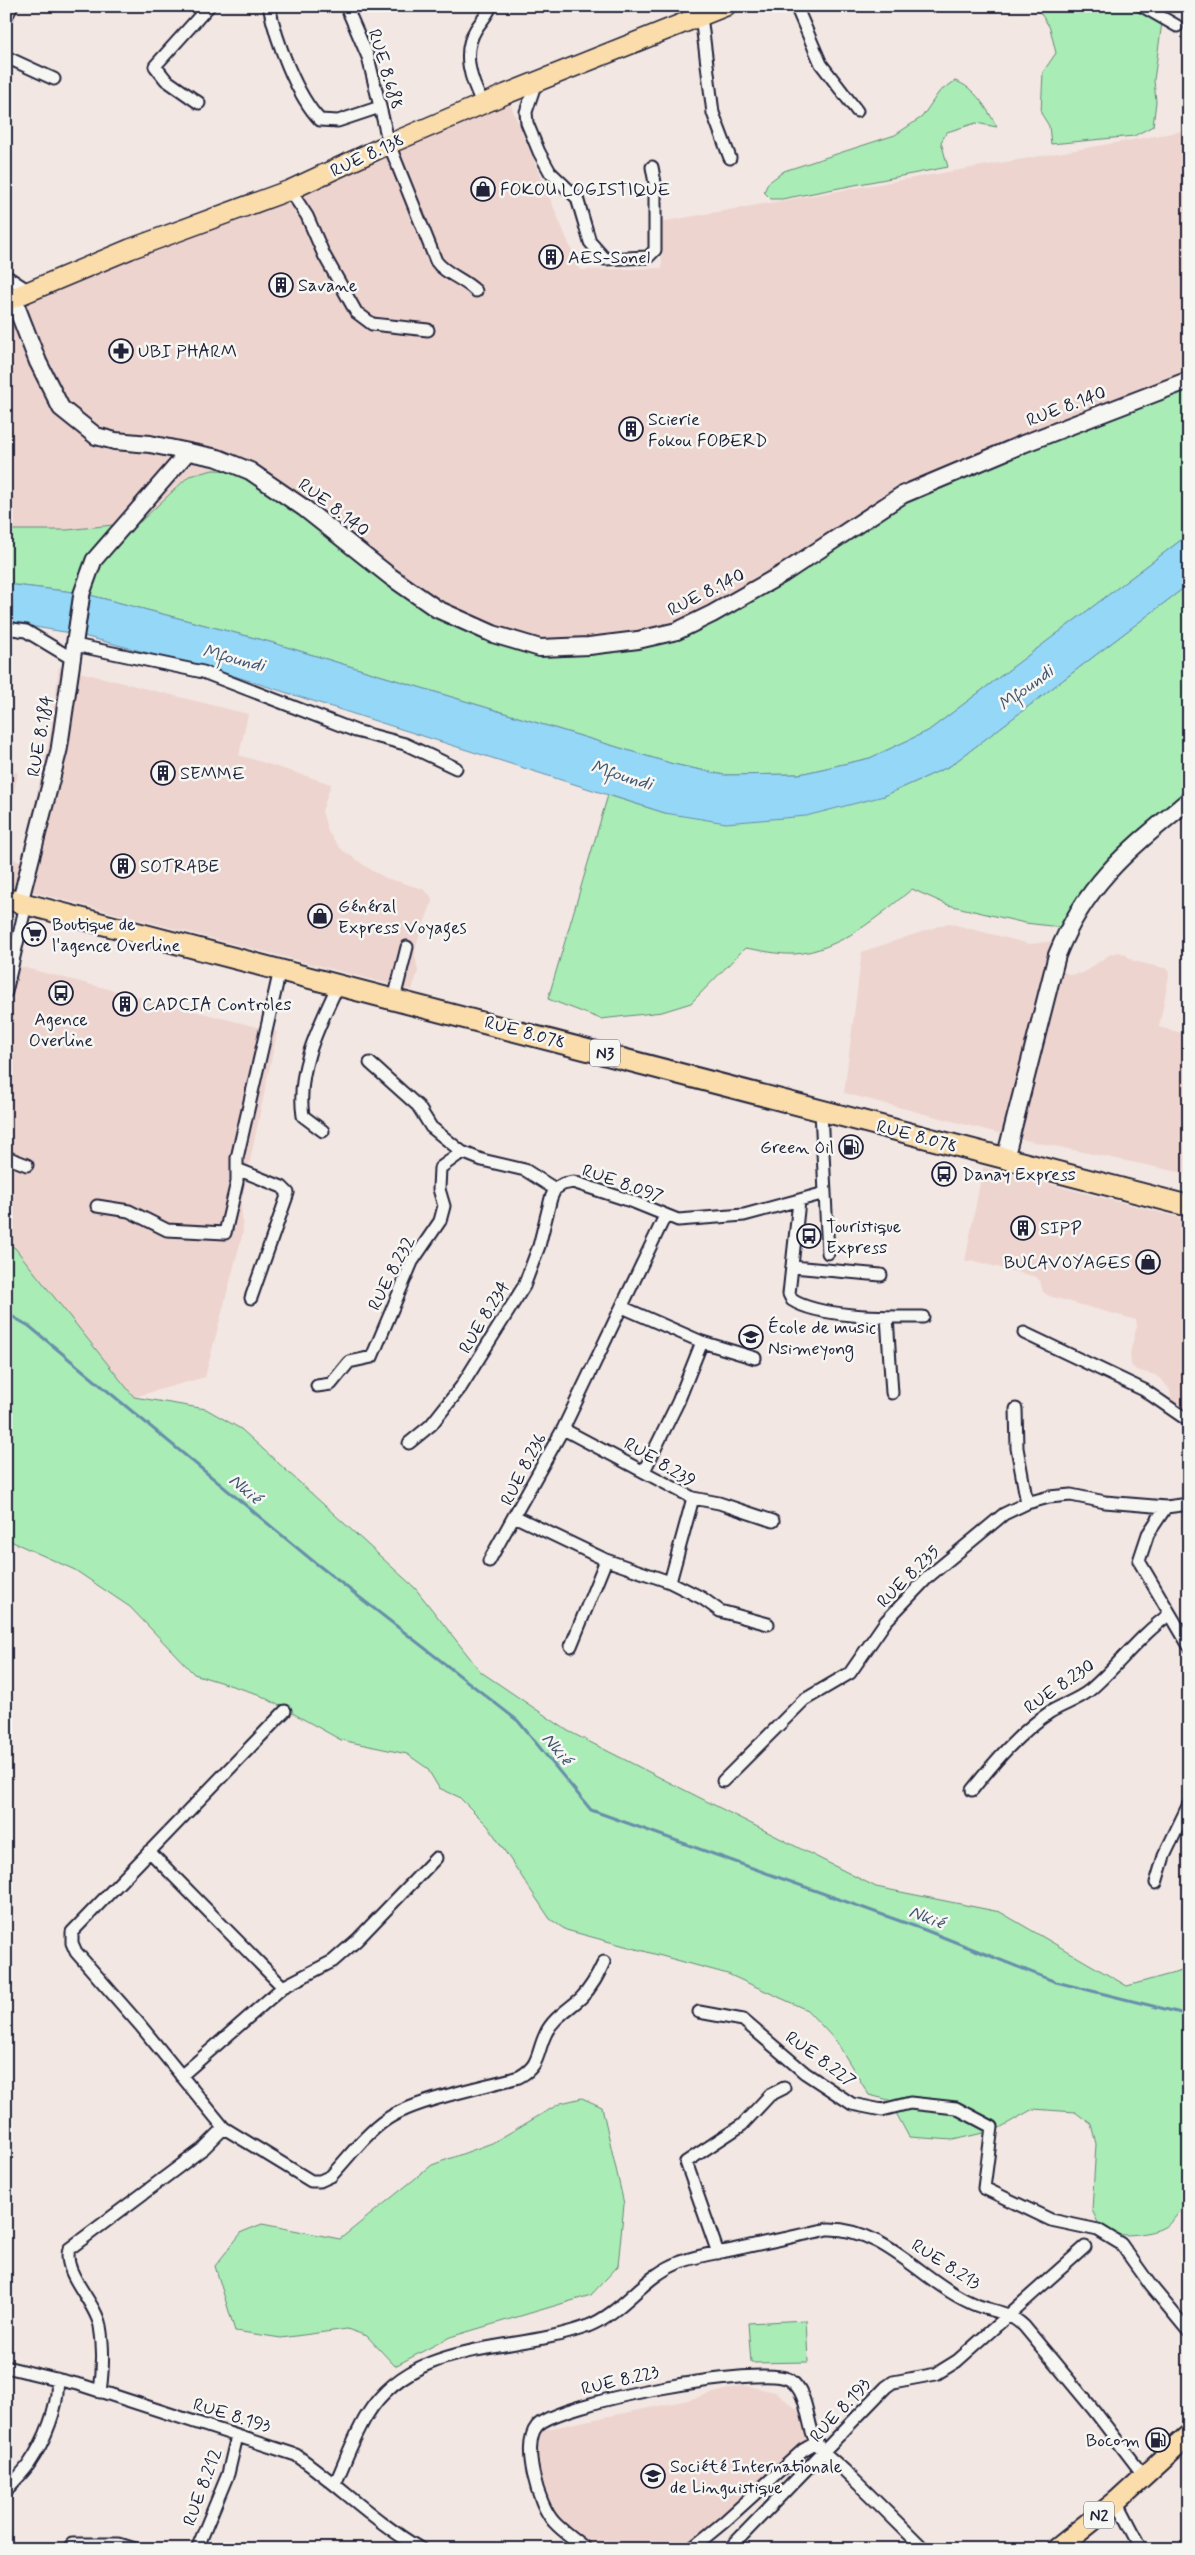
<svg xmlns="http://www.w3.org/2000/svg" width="1195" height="2555" font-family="Mynerve,sans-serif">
	<rect width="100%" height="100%" fill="#f2e7e2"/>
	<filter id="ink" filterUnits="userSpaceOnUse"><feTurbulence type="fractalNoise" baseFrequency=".02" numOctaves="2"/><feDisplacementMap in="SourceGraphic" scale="10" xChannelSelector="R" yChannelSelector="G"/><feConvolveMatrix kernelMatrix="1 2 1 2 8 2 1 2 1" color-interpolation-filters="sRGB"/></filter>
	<g filter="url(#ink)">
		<path fill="#eed4cf" d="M506,94L580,270L662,268L660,222L1189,130V380L712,614L589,646L493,634L189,476L140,522L67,530H6V314Z
			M59,667L248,714L239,755L331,784L322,811L328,832L341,849L371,870L386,878L423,889L431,896L432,902L416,945L415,955L418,971L412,990L6,885V852L17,861H20L23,854L50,738Z
			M6,771L18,773L6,826Z
			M948,923L1030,944L1055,941L1063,971L1070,975L1083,973L1109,955L1118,952L1125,954L1133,961L1168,969L1169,976L1159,1027L1189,1035V1174L1025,1140L844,1093L862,952Z
			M6,963L277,1032L241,1204L243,1232L205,1377L134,1397L15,1248L6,1242Z
			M983,1167L1189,1220V1421L1169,1401L1171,1397L1170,1390L1162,1380L1155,1375L1136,1370L1131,1365L1130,1353L1137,1326L1136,1320L1049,1296L1043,1292L1040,1281L1036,1277L974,1261L965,1262Z
			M744,2385L775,2392L802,2413L808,2440L690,2549H593L583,2544L552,2517L541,2493L532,2432L683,2401Z"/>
		<path fill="#a9ecb5" stroke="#668778" d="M1036,6H1162L1163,15L1154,80L1156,102L1153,126L1134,136L1051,144L1049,126L1041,113L1043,72L1056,53L1050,28Z
			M955,81C975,87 987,109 997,127L976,123L947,132L941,142L948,167L782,199H771L764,192L768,183L784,171L895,135L922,117L939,92Z
			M1189,380V534L928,731L870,758L800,774L724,775L673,764L270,642L82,593L6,584V530H67L140,522L189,476L213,470L250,471L437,609L540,648L677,631L902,495Z
			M1189,584V800L1143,838L1068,928L1025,923L948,905L912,889C878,917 840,950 795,954C779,955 760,950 745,948L691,1003L662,1012L601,1019L548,999L608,795L665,813L884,796L950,766Z
			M6,1242L15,1248L134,1397L206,1409L241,1429L415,1588L481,1672L568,1731L876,1887L1000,1912L1127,1986L1189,1969V2198C1172,2222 1170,2230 1139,2234C1123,2236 1115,2235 1101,2229L1092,2210L1096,2144L1091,2124L1075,2112L1033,2109L996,2130L953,2140L909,2137L889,2100L869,2095L836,2041L807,2010L728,1974L566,1930L550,1919L488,1826L459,1797L439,1788L427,1768L407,1754L341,1740L258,1694L194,1674L130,1607L75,1570L6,1539Z
			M582,2098L602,2107L624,2204L618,2266L591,2295L450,2337L395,2366L367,2336L347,2329L281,2338L235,2331L215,2266L242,2232L262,2224L340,2239L432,2165L492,2143L561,2103Z
			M806,2320L808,2362L751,2363L748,2323Z"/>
		<path fill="#95d7f6" stroke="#678fab" d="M1189,534V584L950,766L884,796L806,816L726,823L665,813L231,675L76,634L6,622V584L82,593L270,642L673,764L724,775L800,774L870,758L928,731Z"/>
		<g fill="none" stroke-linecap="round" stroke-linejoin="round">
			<path stroke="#678fab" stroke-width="3" d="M6,1313L29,1326L313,1561L518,1721L591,1810L925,1930L1056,1982L1189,2015"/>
			<g stroke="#22223b" stroke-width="15">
				<path id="minor" d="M269,6C276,40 296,95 320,120L338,121L380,107
					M346,6L368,57L389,144L436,261C445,274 463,278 476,291
					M796,6L821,64L857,111
					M1142,6L1177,26
					M701,16L713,113L730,158
					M6,17L12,6
					M6,57L54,79
					M536,82L526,112L527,123L539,152L550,172L577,198L590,242L605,259L648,257L655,250V183L652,167
					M199,103L166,80L155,66L209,6
					M483,104C471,81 461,53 476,29C481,21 487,16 491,6
					M290,190L307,216L324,255L356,312L372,324L428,330
					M6,276L29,291
					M6,628L26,631L71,658
					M75,645L203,672L356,731L405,744L456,768
					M6,992L26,904
					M394,999L407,947
					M370,1063L418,1106L431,1127L462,1152L482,1160L525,1170L555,1189L563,1184L573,1182L631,1201L678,1220L744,1215L825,1193L821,1111
					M323,1131L303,1116C296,1070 319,1026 338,985
					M6,1157L27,1165
					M237,1169L282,1187L288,1193L251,1298
					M825,1193L828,1253
					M799,1201L789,1294L792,1300C820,1318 889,1317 923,1317
					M97,1206L129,1211L167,1230L225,1233L237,1182V1158L280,970
					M665,1216L563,1429L514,1516L606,1560L670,1582L702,1598L720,1611L768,1624
					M793,1267L881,1275
					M622,1307L702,1342L755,1358
					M887,1317L892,1393
					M1024,1333L1144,1390L1189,1421
					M317,1386L331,1384L349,1362L372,1357L412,1262L440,1221L444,1206L439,1189L440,1168L462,1152
					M1016,1409L1017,1448L1027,1503
					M563,1429L693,1498L670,1582
					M409,1443L431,1425L461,1387L524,1286L539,1246L551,1198L555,1189
					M644,1471L678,1402L702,1342
					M693,1498L719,1503L773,1521
					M1189,1504L1166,1507L1148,1534L1139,1561L1189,1646
					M489,1561L514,1516
					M571,1646L606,1560
					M723,1781L804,1700L850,1673L886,1621L928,1577L1004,1514L1027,1503L1049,1497L1071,1495L1105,1502L1166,1507
					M972,1790C995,1761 1019,1733 1050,1712C1063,1704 1078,1700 1090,1690C1118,1666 1139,1636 1170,1614
					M149,1851L283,1987
					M1156,1883L1164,1856L1189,1804
					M699,2012L743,2020L805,2073L852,2104L882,2110L910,2103L956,2108L992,2127L984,2188L1051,2220L1098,2230L1121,2244L1151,2286L1189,2332
					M181,2076L283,1987L333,1961L357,1940L436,1858
					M224,2128L311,2181H320L331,2176C348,2158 366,2133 387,2119C415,2100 484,2087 519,2077C541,2065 536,2053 546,2033C553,2018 569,2009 581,1998C592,1987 598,1975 604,1962
					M718,2253L686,2162L742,2125L770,2095L784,2088
					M6,2367L81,2385L296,2455C339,2485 375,2522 421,2549
					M100,2392C103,2370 104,2348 100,2326C95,2301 62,2273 69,2249L204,2148L224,2128L140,2025L76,1952L72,1943V1932L285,1711
					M335,2484C345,2462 354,2436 367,2415C415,2337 514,2354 588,2326C624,2312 644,2275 681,2262C698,2255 718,2253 736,2249C767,2242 798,2236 828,2229C885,2228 921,2280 969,2302C991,2313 1004,2308 1024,2326L1093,2409L1145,2477
					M6,2491C13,2482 22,2474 29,2464C44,2442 60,2406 57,2379
					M1117,2501L1142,2549
					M72,2544H119L135,2549
					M197,2549L228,2474L237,2436
					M586,2549C576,2540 563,2532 554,2522C538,2505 521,2445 537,2426C556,2403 764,2363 790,2380C809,2393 806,2423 816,2442C822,2453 837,2463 846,2472C872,2497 898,2523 924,2549
					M691,2549L724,2522L803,2450L817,2442
					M729,2549L886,2387L893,2382L936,2374L957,2361L1085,2247"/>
			</g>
			<g stroke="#22223b" stroke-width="19">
				<path id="tertiary" d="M20,902L59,750L82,593L94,560L188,452"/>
			</g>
			<g stroke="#22223b" stroke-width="20">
				<path id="secondary" d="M13,298L38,362L61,408L96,436L115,441L150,444L218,458L250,471L304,508L391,577L437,609L493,634L540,648L589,646L638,640L677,631L712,614L784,573L902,495L1023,444L1189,380
					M1005,1159L1057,955C1086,882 1131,848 1189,800"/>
			</g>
			<g stroke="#22223b" stroke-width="22">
				<path id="primary" d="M6,301L130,249L290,190L389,144L506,94L726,6"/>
			</g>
			<g stroke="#22223b" stroke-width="24">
				<path id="trunk" d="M6,899L1189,1206
					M1057,2549L1117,2501L1189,2435"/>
			</g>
			<use href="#minor" stroke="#f6f6f2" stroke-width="11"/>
			<use href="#tertiary" stroke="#f6f6f2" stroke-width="15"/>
			<use href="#secondary" stroke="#f6f6f2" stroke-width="16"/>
			<use href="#primary" stroke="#fbddab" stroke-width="19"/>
			<use href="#trunk" stroke="#fbddab" stroke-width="20"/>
		</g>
	</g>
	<defs>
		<g id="shop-ring" transform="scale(1.25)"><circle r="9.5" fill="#f6f6f2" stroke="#22223b" stroke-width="1.5"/><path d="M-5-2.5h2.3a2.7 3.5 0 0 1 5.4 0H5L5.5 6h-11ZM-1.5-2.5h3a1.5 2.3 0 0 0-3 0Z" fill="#22223b"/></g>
		<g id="building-ring" transform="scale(1.25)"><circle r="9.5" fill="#f6f6f2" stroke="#22223b" stroke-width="1.5"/><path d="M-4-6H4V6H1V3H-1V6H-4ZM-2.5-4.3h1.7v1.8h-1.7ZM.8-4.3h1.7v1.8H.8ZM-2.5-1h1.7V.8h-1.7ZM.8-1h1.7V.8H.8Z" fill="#22223b"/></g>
		<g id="pharmacy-ring" transform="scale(1.25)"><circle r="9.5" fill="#f6f6f2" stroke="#22223b" stroke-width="1.5"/><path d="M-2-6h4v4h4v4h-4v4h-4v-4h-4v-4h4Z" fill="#22223b"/></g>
		<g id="supermarket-ring" transform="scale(1.25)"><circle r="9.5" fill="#f6f6f2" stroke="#22223b" stroke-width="1.5"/><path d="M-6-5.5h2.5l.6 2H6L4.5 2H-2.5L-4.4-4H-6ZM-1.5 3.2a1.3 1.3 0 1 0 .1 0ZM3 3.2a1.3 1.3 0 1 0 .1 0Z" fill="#22223b"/></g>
		<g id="bus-ring" transform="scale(1.25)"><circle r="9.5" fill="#f6f6f2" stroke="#22223b" stroke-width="1.5"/><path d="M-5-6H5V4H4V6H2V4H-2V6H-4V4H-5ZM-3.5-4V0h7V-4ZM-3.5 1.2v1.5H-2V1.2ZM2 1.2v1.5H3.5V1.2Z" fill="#22223b"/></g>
		<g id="fuel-ring" transform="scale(1.25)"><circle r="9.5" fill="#f6f6f2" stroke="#22223b" stroke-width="1.5"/><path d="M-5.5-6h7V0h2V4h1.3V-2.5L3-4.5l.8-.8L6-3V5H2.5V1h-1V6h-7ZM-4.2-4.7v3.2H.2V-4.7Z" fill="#22223b"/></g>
		<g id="school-ring" transform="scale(1.25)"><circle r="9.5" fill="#f6f6f2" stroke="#22223b" stroke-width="1.5"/><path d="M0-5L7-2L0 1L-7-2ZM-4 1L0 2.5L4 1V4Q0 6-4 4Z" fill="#22223b"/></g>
	</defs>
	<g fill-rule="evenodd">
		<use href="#shop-ring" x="483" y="189"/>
		<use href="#building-ring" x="551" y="257"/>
		<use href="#building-ring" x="281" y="285"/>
		<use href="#pharmacy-ring" x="121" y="351"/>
		<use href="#building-ring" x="631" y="429"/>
		<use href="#building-ring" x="163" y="773"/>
		<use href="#building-ring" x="123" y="866"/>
		<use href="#shop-ring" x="320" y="916"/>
		<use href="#supermarket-ring" x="34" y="934"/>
		<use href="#bus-ring" x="61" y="993"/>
		<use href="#building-ring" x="125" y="1004"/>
		<use href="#fuel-ring" x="851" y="1147"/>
		<use href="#bus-ring" x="944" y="1174"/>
		<use href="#building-ring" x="1023" y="1228"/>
		<use href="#bus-ring" x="809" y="1236"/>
		<use href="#shop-ring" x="1148" y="1262"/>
		<use href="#school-ring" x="751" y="1337"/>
		<use href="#fuel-ring" x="1158" y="2440"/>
		<use href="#school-ring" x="653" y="2476"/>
	</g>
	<g text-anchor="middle" stroke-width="5" stroke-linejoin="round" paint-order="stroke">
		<g fill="#f6f6f2" stroke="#626272" stroke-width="1">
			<rect x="590" y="1039.5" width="30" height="27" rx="4"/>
			<rect x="1084" y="2501.5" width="30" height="27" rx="4"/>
		</g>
		<g font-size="16" font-weight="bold" fill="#22223b">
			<text x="605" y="1059">N3</text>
			<text x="1099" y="2521">N2</text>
		</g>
		<g font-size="18" fill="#22223b" stroke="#f6f6f2">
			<text transform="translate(386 69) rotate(73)" y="6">RUE 8.688</text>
			<text transform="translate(367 155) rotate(-25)" y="6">RUE 8.138</text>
			<text transform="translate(1066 406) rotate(-21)" y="6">RUE 8.140</text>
			<text transform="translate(334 507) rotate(37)" y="6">RUE 8.140</text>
			<text transform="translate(706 592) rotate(-27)" y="6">RUE 8.140</text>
			<text transform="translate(40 736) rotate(-80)" y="6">RUE 8.184</text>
			<text transform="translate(525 1032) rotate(15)" y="6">RUE 8.078</text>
			<text transform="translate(917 1136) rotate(15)" y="6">RUE 8.078</text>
			<text transform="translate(623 1183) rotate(19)" y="6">RUE 8.097</text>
			<text transform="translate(391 1273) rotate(-63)" y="6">RUE 8.232</text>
			<text transform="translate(484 1317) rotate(-59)" y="6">RUE 8.234</text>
			<text transform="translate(660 1462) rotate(31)" y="6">RUE 8.239</text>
			<text transform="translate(523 1469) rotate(-63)" y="6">RUE 8.236</text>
			<text transform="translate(908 1576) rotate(-45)" y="6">RUE 8.235</text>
			<text transform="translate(1059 1686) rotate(-35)" y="6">RUE 8.230</text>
			<text transform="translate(821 2059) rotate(36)" y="6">RUE 8.227</text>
			<text transform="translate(946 2264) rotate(33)" y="6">RUE 8.213</text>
			<text transform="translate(620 2380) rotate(-13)" y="6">RUE 8.223</text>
			<text transform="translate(840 2410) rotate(-47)" y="6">RUE 8.193</text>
			<text transform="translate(232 2415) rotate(17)" y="6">RUE 8.193</text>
			<text transform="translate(202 2487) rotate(-70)" y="6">RUE 8.212</text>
		</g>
		<g font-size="18" fill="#22223b" stroke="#f6f6f2" text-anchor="start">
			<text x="500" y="195">FOKOU LOGISTIQUE</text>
			<text x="568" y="263">AES-Sonel</text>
			<text x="298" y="291">Savane</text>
			<text x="138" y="357">UBI PHARM</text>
			<text x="648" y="425">Scierie<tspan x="648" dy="21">Fokou FOBERD</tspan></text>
			<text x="180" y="779">SEMME</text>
			<text x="140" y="872">SOTRABE</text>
			<text x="338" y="912">Général<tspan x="338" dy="21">Express Voyages</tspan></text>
			<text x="52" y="930">Boutique de<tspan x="52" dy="21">l'agence Overline</tspan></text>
			<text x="142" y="1010">CADCIA Controles</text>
			<text x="61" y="1025" text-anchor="middle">Agence<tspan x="61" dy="21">Overline</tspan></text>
			<text x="834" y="1153" text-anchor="end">Green Oil</text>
			<text x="962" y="1180">Danay Express</text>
			<text x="826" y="1232">Touristique<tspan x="826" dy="21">Express</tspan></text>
			<text x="1040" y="1234">SIPP</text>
			<text x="1130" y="1268" text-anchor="end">BUCAVOYAGES</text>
			<text x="768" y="1333">École de music<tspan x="768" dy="21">Nsimeyong</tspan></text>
			<text x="1140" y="2446" text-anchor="end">Bocom</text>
			<text x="670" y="2472">Société Internationale<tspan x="670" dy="21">de Linguistique</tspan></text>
		</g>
		<g font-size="19" font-style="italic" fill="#445873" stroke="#f6f6f2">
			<text transform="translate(234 657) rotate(14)" y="7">Mfoundi</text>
			<text transform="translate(1025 687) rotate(-37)" y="7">Mfoundi</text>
			<text transform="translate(622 774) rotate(17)" y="7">Mfoundi</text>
			<text transform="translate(246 1488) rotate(40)" y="7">Nkié</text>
			<text transform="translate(558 1748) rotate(50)" y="7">Nkié</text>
			<text transform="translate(927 1916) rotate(21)" y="7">Nkié</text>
		</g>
	</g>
	<rect width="1195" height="2555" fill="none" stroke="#f6f6f2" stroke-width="25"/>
	<rect x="12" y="12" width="1170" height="2530" fill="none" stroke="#22223b" stroke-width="2" filter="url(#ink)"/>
</svg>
